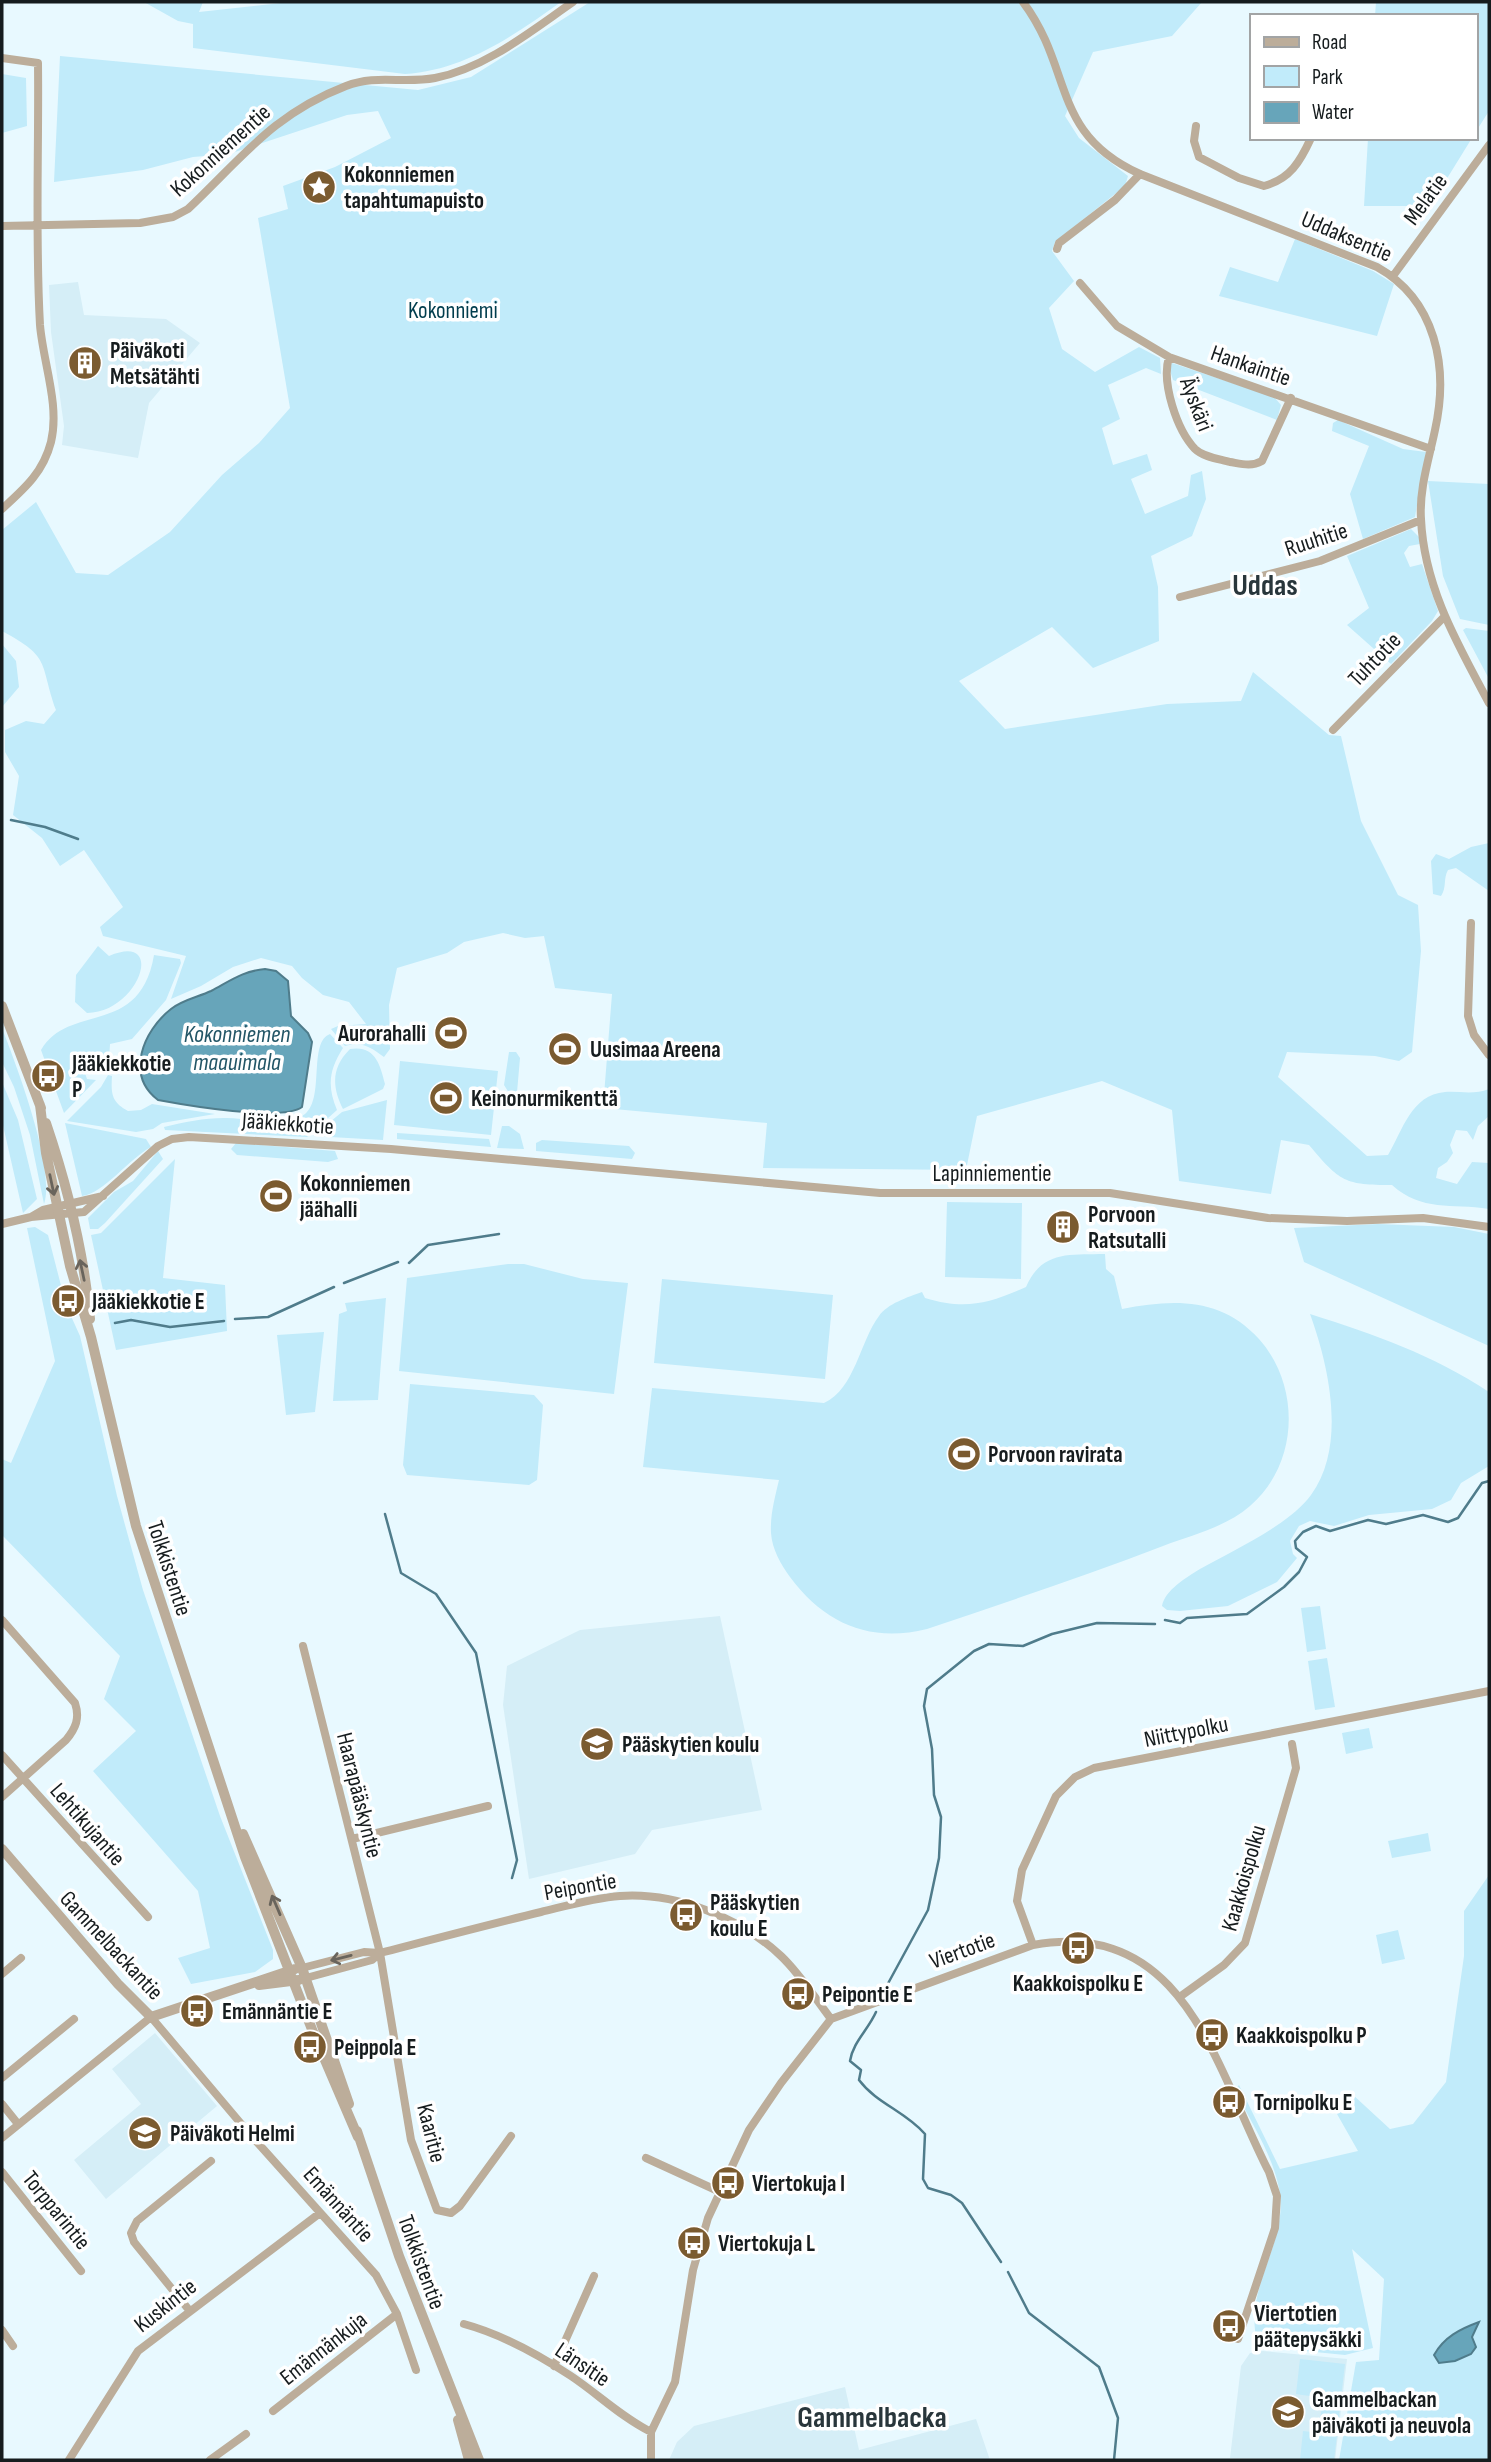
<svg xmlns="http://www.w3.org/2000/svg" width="1491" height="2462" font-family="'Sofia Sans Condensed',sans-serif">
	<rect width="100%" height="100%" fill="#e8f9ff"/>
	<path fill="#d5eef7" d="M78,282L84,315L166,319L200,343L149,403L138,458L62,445L64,426L51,332L49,285Z
		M720,1616L762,1810L652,1830L635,1854L529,1879L503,1705L507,1666L580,1630Z
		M155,2033L217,2106L106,2199L74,2160L141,2104L112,2069Z
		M1263,2351L1347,2359L1335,2460L1230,2458L1241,2366L1250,2353Z
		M845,2387L859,2450L976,2419L990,2460H669L677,2442L694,2426Z"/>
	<path fill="#c1ebfa" d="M144,2H203L199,12L290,2H561C513,36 465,70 405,74L193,48V24L178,21Z
		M590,2H1202L1172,36L1093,52L1065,116L1079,138L1128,176L1125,186L1055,242L1052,251L1074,281L1049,308L1062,349L1095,372L1139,347L1160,358L1161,374L1146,368L1108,385L1120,419L1102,428L1113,465L1147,454L1152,470L1131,479L1145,514L1188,496L1191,475L1202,471L1206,499L1192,536L1151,556L1158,587L1159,641L1093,668L1052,627L959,681L1005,729L1167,704L1241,701L1253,672L1329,735L1341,736L1361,821L1398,895L1418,905L1421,951L1412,1052L1399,1061L1375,1056L1287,1052L1278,1077L1367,1156L1388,1155C1403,1130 1411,1095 1445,1092C1460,1091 1474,1095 1489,1089V1116L1478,1126L1473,1140L1467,1131L1456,1130L1450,1145L1453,1153L1447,1162L1438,1168L1436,1178L1457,1184L1472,1162L1489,1163V1209C1451,1203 1422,1212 1392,1185C1345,1185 1340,1182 1309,1145L1281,1140L1271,1194L1179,1181L1172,1110L1102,1081L977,1116L966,1170L763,1168L767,1123L603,1108L612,994L555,988L544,936L525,938L503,933L464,942L447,953L397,968L389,1005L390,1049L384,1057C371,1048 363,1041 345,1046L331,1029L338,1026L366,1024L349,1002L323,995L302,978L292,966L261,958L233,967L201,986L171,999L186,956L103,936L100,927L123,907L84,850L60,866L42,838L13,815L19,776L5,752V730L26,721L44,724L56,710C39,662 52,658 2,631V530L36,502L76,573L108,575L170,532L222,475L259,443L290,408L258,218L288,209L283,186L335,167L391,138L378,111L347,115L229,154L193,157L143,170L54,182L60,56L418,90L471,77Z
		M1376,2H1489V111L1475,133V16H1375Z
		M2,74L26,78L27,126L2,133Z
		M1368,138H1472L1430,206H1364Z
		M1295,239L1373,271L1394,284L1377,336L1219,296L1230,267L1278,282Z
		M1172,363L1274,397L1281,405L1277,420L1173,380L1169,367Z
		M1338,420L1403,449L1426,452L1415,517L1363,539L1350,494L1369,446L1332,431L1333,423Z
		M1428,481L1489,484V625L1460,619L1443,576Z
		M1411,529L1419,537L1420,544L1409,546L1404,553L1410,567L1422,564L1438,611L1432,621L1391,664L1347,625L1369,608L1347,556Z
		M1466,628L1489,631V679L1463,630Z
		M2,644L16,661L19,687L2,707Z
		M1489,843V891L1456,868L1448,870C1443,879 1447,887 1441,896L1433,894L1431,861L1436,854L1449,859L1471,847Z
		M98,946L109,956C167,931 139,1013 87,1013L75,1002L76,975Z
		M154,955L180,959L181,963L166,1000L132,1039L110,1044L109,1060L97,1059L95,1062L79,1055L87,1079L96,1080L64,1113L41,1050C69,1002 140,1038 154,955Z
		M2,1028C16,1064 56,1169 44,1204L30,1135L14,1087L2,1062Z
		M330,1034L343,1048C329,1070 327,1086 337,1110L307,1137L165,1130L164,1127C184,1122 204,1118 224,1118C248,1117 284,1130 305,1114C325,1098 308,1042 330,1034Z
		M350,1049C375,1045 380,1064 385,1084L383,1089L343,1109C332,1087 331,1068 350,1049Z
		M509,1052H516L520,1058L516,1104L504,1085Z
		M400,1061L498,1071L491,1135L394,1125Z
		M108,1075L112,1076C111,1093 111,1102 128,1111L141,1110L152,1104L215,1114L162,1123L153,1129L136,1132L67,1121L101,1087Z
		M2,1082L18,1120L37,1199L23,1213L2,1121Z
		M387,1100L383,1140L313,1136L342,1112Z
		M65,1123L146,1139L151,1147C130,1158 103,1194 82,1196Z
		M502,1126H509L520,1134L524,1149L497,1148Z
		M397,1133L489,1139L491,1147L397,1139Z
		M542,1140L629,1146L635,1153L632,1159L536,1151V1143Z
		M236,1143L335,1151L338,1159L328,1162L237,1155L231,1149Z
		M158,1151L163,1159L105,1223L98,1229H90L88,1218L114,1192L133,1181Z
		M175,1159L163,1278L225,1285L227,1331L116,1350L91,1235L101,1233Z
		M947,1202L1022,1203L1021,1279L945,1277Z
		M1378,1224L1454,1227L1489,1234V1346L1304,1262L1294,1228Z
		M35,1227L48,1235L66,1305L80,1336L117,1496L143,1590L220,1816L273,1950V1959L255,1972L191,1984L178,1958L210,1948L198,1891L93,1771L136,1731L104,1699L120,1656L2,1535V1459L11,1463L55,1361L27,1228Z
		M1105,1254L1106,1269L1114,1276L1122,1309C1173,1299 1221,1297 1259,1339C1301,1386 1299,1464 1250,1506C1226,1527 1192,1535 1163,1546C1086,1576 1006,1602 927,1629C870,1643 825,1624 790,1577C781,1565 772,1549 771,1533C770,1515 775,1497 779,1480L643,1467L652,1388L824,1403C855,1389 860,1341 879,1316C887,1304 908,1297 922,1292L925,1298C965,1310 988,1304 1026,1287C1042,1250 1070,1255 1105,1254Z
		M508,1264H524L583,1279L628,1283L614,1394L399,1371L407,1278Z
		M662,1279L833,1295L825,1379L654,1363Z
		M386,1298L378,1400L333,1401L339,1314L347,1311L345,1303Z
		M1310,1314C1376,1335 1431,1354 1489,1392V1466L1461,1483L1451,1500L1432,1509L1369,1515L1334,1526L1310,1521L1299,1526L1290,1541L1293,1554L1297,1558L1277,1582L1228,1606L1180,1611L1167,1610L1162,1606C1165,1590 1187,1577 1200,1569C1233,1550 1288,1526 1311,1495C1347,1446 1329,1366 1310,1314Z
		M324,1332L315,1412L286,1415L277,1335Z
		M410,1384L534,1395L543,1405L537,1480L529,1485L407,1475L403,1465Z
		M1320,1606L1326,1649L1307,1652L1301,1608Z
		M1327,1658L1335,1707L1315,1710L1308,1661Z
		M1369,1728L1373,1748L1346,1754L1342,1733Z
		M1428,1833L1431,1851L1392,1858L1388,1841Z
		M1489,1875V2460H1339L1356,2362L1379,2360L1384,2279L1352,2249L1373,2348L1345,2355L1265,2347L1257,2342C1246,2294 1274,2262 1280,2216C1286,2174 1253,2127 1235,2090L1239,2085L1280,2169L1358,2151L1337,2114L1352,2094L1390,2129L1413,2124L1446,2082L1464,1956V1911Z
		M1398,1930L1405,1959L1382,1964L1376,1935Z
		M1300,2359L1345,2364L1338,2424L1320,2422L1323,2398L1296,2394Z
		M1303,2431L1337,2435L1334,2460H1300Z"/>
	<path fill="#67a5ba" stroke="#4f7c8b" stroke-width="2" d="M265,969L276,971L288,981L291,1016L308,1033L312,1042L302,1107C282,1122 185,1105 158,1100C125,1075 143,1031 171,1009C182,1000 198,997 211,991C230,981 243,971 265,969Z
		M1479,2322L1472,2337L1476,2347L1471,2354L1455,2361L1439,2363L1434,2355C1444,2337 1460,2329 1479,2322Z"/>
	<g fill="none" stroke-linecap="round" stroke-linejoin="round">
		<path stroke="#4f7c8b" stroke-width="2.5" d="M11,820L45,827L78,839
			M409,1263L428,1245L499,1234
			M344,1283L398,1262
			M235,1319L268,1317L334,1287
			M115,1323L131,1320L170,1327L224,1321
			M385,1514L401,1573L436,1594L476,1653L517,1860L512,1878
			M1165,1620L1180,1623L1187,1618L1247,1614L1284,1587L1299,1572L1307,1557L1296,1548L1295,1541L1303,1532L1316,1526L1330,1531L1368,1520L1386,1524L1423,1515L1448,1522L1458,1518L1482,1483L1489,1481
			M885,1989L928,1910L939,1858L941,1817L934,1795L932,1749L924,1706L927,1689L974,1651L989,1644L1023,1646L1052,1634L1097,1623L1155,1624
			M876,2012C868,2030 853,2042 850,2061L861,2070L859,2080C877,2104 905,2111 925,2134L923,2179L928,2188L951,2195L962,2203L1001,2262
			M1008,2272L1029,2313L1099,2367L1118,2418L1114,2460"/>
		<path stroke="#bcad9a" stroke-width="8" d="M1023,2C1074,70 1050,133 1140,174L1377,267C1436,300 1449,367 1435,430C1429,459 1419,489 1421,519C1424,587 1458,645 1489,703
			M2,58L38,63C39,150 35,238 40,325C43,362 60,405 51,442C43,473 24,489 2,509
			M1196,126L1194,141L1199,157L1239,178L1264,186C1290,179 1300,162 1311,138
			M2,226L140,223L173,217L188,209C242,158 273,114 346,86C376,74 403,84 435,78C486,68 531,31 573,2
			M1057,249L1059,243L1115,200L1140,174
			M1393,276L1489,145
			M1080,283L1117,326L1169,357L1431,449
			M1169,357C1161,383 1177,430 1195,449C1203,457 1220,459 1230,462C1242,464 1251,467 1262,461L1291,398
			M1180,597L1320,561L1421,520
			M1333,730L1444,617
			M1471,923L1468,1016L1474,1035L1489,1055
			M31,1217L43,1210L103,1196
			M2,1224L31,1217L84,1212L158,1146L172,1139L189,1137L391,1149L880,1193H1110L1268,1218L1347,1221L1423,1218L1489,1227
			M2,1620L75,1703C80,1718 76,1728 66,1740L2,1797
			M303,1646L380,1953L411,2140L437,2210L451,2213L460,2206L511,2136
			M2,1755L148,1917
			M352,1839L488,1806
			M1033,1945L1017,1901L1022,1870L1056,1796L1075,1777L1094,1768L1489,1691
			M302,1968L364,1952L380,1953C434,1939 487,1925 541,1912C566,1906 593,1898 620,1896C676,1892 741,1918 781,1956C800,1974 815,1998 831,2019
			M2,1974L21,1958
			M306,1978L372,1960L380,1953
			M1181,1996L1224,1965L1245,1943L1296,1768L1292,1744
			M2,2078L74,2019
			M2,2104L18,2124
			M2,2138L151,2017L248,2132L376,2275L397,2314L416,2370
			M646,2158L718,2191
			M2,2172L81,2271
			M189,2310L134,2242L131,2233L137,2221L211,2161
			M464,2324C501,2334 539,2355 571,2376C598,2394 621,2417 651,2432
			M2,2330L13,2346
			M554,2366L594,2276
			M273,2411L397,2314
			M69,2460L138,2351L320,2213
			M210,2460L246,2434
			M651,2460V2432L675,2382L693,2270L708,2218L749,2130L781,2083L831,2019L1033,1945C1185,1918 1215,2067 1269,2172L1277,2196L1275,2228L1238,2339"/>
		<path stroke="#bcad9a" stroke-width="10" d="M2,1006L41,1108
			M40,1105L46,1153L70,1266L91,1337L136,1526L245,1857L313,2032L358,2137
			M46,1123C67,1185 84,1254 90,1319
			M243,1834L302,1968L349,2104
			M2,1849L118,1984L151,2017L295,1969
			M259,1985L299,1980
			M357,2131L399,2256L479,2460
			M458,2420L469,2460"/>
	</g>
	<defs><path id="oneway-shaft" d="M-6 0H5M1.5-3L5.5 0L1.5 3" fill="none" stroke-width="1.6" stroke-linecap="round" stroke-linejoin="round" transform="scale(1.75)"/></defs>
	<g stroke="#69645c">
		<use href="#oneway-shaft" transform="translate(52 1185) rotate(78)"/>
		<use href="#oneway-shaft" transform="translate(82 1270) rotate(-102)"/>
		<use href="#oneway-shaft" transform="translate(276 1905) rotate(-113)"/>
		<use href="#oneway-shaft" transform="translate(341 1958) rotate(166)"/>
	</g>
	<defs>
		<g id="sight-disc" transform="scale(1.75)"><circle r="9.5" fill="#7b5b30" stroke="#fff"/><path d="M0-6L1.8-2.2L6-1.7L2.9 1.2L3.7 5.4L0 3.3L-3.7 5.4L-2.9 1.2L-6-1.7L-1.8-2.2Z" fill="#fff"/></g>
		<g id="building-disc" transform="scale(1.75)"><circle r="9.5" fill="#7b5b30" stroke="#fff"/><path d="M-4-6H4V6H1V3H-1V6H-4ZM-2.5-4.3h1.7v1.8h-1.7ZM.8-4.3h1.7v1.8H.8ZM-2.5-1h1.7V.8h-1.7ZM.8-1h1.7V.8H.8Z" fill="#fff"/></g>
		<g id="stadium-disc" transform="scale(1.75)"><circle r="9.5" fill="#7b5b30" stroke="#fff"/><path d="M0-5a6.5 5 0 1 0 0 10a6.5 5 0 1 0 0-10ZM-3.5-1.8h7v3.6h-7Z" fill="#fff"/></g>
		<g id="bus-disc" transform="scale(1.75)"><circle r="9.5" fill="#7b5b30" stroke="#fff"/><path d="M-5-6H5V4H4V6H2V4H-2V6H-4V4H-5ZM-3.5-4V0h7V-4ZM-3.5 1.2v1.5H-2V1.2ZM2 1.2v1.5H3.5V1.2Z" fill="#fff"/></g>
		<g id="school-disc" transform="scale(1.75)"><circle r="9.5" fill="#7b5b30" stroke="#fff"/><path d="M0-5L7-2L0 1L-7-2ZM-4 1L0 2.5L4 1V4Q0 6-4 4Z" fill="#fff"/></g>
	</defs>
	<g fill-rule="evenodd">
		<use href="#sight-disc" x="319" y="187"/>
		<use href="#building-disc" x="85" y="363"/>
		<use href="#stadium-disc" x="451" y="1033"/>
		<use href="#stadium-disc" x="565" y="1049"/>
		<use href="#bus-disc" x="48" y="1076"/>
		<use href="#stadium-disc" x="446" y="1098"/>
		<use href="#stadium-disc" x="276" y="1196"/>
		<use href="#building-disc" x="1063" y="1227"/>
		<use href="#bus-disc" x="68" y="1301"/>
		<use href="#stadium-disc" x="964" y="1454"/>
		<use href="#school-disc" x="597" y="1744"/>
		<use href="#bus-disc" x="686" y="1915"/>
		<use href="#bus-disc" x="1078" y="1948"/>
		<use href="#bus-disc" x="798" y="1994"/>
		<use href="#bus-disc" x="197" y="2011"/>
		<use href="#bus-disc" x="1212" y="2035"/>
		<use href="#bus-disc" x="310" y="2047"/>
		<use href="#bus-disc" x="1229" y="2102"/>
		<use href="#school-disc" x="145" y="2133"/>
		<use href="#bus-disc" x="728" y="2183"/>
		<use href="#bus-disc" x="694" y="2243"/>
		<use href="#bus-disc" x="1229" y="2326"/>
		<use href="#school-disc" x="1288" y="2412"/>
	</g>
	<g text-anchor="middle" stroke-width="7" stroke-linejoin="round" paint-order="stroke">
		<g font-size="23" fill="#161c1e" stroke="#fff">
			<text transform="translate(220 150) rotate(-42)" y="8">Kokonniementie</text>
			<text transform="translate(1425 199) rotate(-54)" y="8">Melatie</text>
			<text transform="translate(1347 236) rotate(23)" y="8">Uddaksentie</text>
			<text transform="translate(1251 365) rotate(19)" y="8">Hankaintie</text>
			<text transform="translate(1197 404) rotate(69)" y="8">Äyskäri</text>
			<text transform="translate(1316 539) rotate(-18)" y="8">Ruuhitie</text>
			<text transform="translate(1374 659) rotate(-46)" y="8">Tuhtotie</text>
			<text transform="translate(288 1123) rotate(4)" y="8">Jääkiekkotie</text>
			<text x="992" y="1181">Lapinniementie</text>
			<text transform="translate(170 1568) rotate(72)" y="8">Tolkkistentie</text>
			<text transform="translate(1186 1731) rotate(-11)" y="8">Niittypolku</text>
			<text transform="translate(360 1795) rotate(76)" y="8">Haarapääskyntie</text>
			<text transform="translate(88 1824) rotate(49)" y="8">Lehtikujantie</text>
			<text transform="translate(1243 1878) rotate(-74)" y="8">Kaakkoispolku</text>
			<text transform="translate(580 1886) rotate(-10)" y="8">Peipontie</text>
			<text transform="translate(112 1945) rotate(47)" y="8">Gammelbackantie</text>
			<text transform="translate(962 1950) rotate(-20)" y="8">Viertotie</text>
			<text transform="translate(432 2133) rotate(76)" y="8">Kaaritie</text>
			<text transform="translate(339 2204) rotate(48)" y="8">Emännäntie</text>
			<text transform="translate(57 2210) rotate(51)" y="8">Torpparintie</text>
			<text transform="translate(422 2262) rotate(70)" y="8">Tolkkistentie</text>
			<text transform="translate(165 2305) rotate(-38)" y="8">Kuskintie</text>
			<text transform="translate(323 2348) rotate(-38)" y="8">Emännänkuja</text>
			<text transform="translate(583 2364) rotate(34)" y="8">Länsitie</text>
		</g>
		<g font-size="23" font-weight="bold" fill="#161c1e" stroke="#fff" text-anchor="start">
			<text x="344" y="182">Kokonniemen<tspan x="344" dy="26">tapahtumapuisto</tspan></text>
			<text x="110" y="358">Päiväkoti<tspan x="110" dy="26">Metsätähti</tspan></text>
			<text x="426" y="1041" text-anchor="end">Aurorahalli</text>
			<text x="590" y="1057">Uusimaa Areena</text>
			<text x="72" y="1071">Jääkiekkotie<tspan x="72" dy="26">P</tspan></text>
			<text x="471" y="1106">Keinonurmikenttä</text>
			<text x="300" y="1191">Kokonniemen<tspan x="300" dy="26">jäähalli</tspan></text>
			<text x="1088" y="1222">Porvoon<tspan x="1088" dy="26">Ratsutalli</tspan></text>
			<text x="92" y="1309">Jääkiekkotie E</text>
			<text x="988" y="1462">Porvoon ravirata</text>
			<text x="622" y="1752">Pääskytien koulu</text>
			<text x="710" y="1910">Pääskytien<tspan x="710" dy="26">koulu E</tspan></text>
			<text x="1078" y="1991" text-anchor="middle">Kaakkoispolku E</text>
			<text x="822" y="2002">Peipontie E</text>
			<text x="222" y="2019">Emännäntie E</text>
			<text x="1236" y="2043">Kaakkoispolku P</text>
			<text x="334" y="2055">Peippola E</text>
			<text x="1254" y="2110">Tornipolku E</text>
			<text x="170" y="2141">Päiväkoti Helmi</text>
			<text x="752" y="2191">Viertokuja I</text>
			<text x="718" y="2251">Viertokuja L</text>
			<text x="1254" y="2321">Viertotien<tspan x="1254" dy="26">päätepysäkki</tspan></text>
			<text x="1312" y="2407">Gammelbackan<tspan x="1312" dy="26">päiväkoti ja neuvola</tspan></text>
		</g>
		<g font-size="23" fill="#013d4d" stroke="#fff">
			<text x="453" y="318">Kokonniemi</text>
		</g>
		<g font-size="24" font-style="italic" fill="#256" stroke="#fff">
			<text x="237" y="1042">Kokonniemen<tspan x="237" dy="28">maauimala</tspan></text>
		</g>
		<g font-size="30" font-weight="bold" fill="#29363b" stroke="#fff">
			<text x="1265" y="595">Uddas</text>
			<text x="872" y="2427">Gammelbacka</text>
		</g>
	</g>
	<rect width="1491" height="2462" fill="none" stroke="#161c1e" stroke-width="7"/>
	<rect x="1250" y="14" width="228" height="126" fill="#ffffff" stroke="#a2a4a5" stroke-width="2"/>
	<rect x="1264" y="37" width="35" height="10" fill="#bcad9a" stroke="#a2a4a5" stroke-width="2"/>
	<text x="1312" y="49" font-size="21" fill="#161c1e">Road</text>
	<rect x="1264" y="66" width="35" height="21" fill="#c1ebfa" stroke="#a2a4a5" stroke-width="2"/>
	<text x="1312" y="84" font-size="21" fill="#161c1e">Park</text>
	<rect x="1264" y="102" width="35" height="21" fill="#67a5ba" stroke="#a2a4a5" stroke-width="2"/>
	<text x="1312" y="119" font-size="21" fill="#161c1e">Water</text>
</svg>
